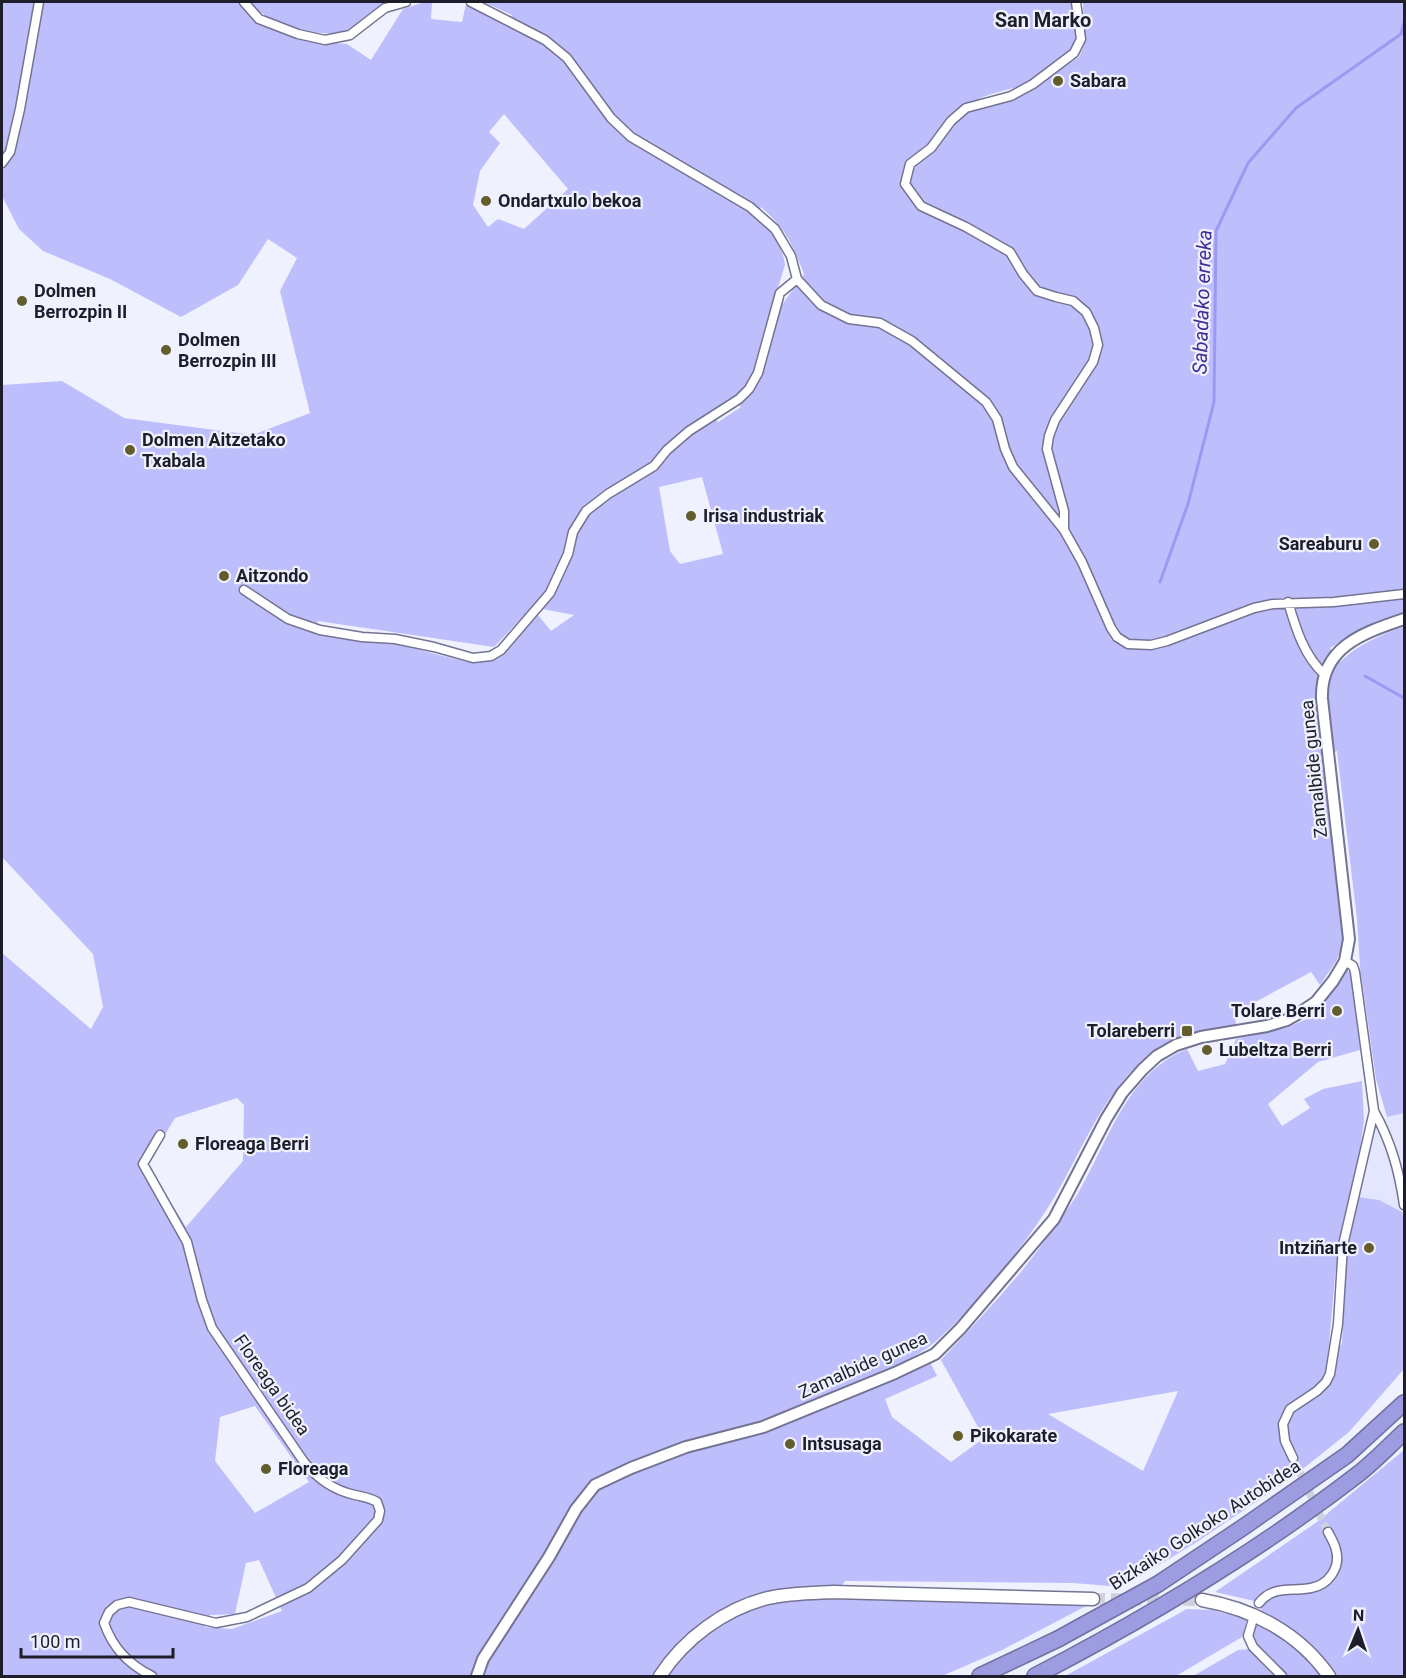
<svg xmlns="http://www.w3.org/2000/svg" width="1406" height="1678" font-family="Roboto,sans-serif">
	<rect width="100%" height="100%" fill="#f0f1ff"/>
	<path fill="#e4e5fe" d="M1404,1113V1214L1379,1200L1358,1197L1374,1124L1387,1117Z"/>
	<path fill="#bebefc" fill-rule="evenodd" d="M2,2H238L252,17L264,24L306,41L347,44L371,60L403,9L425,2H432L431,19L462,22L466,4L506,23L512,15L483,2H1074C1075,13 1078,27 1076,38C1074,56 1041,75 1026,83C1007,93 976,92 965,112L986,105L1003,103L1027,93L1079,57L1084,46L1083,2H1404V615L1364,628L1330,648L1340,662C1357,645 1382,634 1404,627V1113L1387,1117L1376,1079L1360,967L1357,919L1337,751L1321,757L1331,823L1343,941L1337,960L1320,985L1311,972L1235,1013L1236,1026C1213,1031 1185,1033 1165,1044C1108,1078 1086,1144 1054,1198C1024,1247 978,1304 935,1342C927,1349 917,1354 908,1360L931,1364L937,1376L885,1399L892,1417L951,1462L984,1438L941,1360C973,1326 1006,1292 1035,1254C1049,1235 1064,1215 1077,1195C1108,1143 1126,1073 1187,1049L1198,1071L1225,1064L1236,1039L1286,1028L1309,1018L1347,969L1351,975L1360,1050L1318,1062L1268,1104L1282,1126L1310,1108L1304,1099L1323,1089L1362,1081L1364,1121L1355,1183L1343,1220L1335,1276L1327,1367L1342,1343L1344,1276L1348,1234L1358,1197L1379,1200L1402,1212L1404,1223V1369L1349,1432L1294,1476L1197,1542L1122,1587L1073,1583L845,1581L833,1599L1086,1606L1002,1650L942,1676H482V1674L464,1676H2V953L91,1029L103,1007L93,954L2,857V385L62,381L124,418L253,435L310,413L280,291L297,258L268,239L238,285L181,317L110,279L43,251L19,229L2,196ZM504,114L568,189L524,229L498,219L488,227L473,205L480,171L500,143L489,132ZM761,207C786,229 792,243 804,274L782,305L764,362L756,359L785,265C782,244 772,231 757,217ZM734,400L741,407L718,422L711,412ZM702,477L723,554L680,564L670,551L659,487ZM532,607L574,615L551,631L538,615L500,655L483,662H467L396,644L315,632L318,621L494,647ZM237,1098L244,1105L243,1161L186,1227L147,1164L175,1118ZM1178,1391L1143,1471L1048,1414ZM255,1406L309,1482L255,1513L215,1461L220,1417ZM259,1560L282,1611L232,1629L205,1627L210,1615L235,1614L246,1563Z
		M249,2H394C352,30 340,43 288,25C272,19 260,15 249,2Z
		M1404,1450V1676H1193L1238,1650L1248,1649L1263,1603L1215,1592L1317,1522Z
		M1187,1609L1212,1610L1247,1619L1242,1637L1176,1676H1065Z"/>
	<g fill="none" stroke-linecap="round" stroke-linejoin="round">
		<path stroke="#9c99f3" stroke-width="3" d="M1160,582L1188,504L1214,402L1216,231L1248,163L1296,108L1401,34L1404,23
			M1365,676L1404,698"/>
		<path stroke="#d0d1df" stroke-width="8" stroke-dasharray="8 4" stroke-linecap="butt" d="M1293,1458L1328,1532"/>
		<path stroke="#d0d1df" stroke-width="12" stroke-dasharray="12 6" stroke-linecap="butt" d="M1093,1599L1202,1600"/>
		<g stroke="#737392" stroke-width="11">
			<path id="minor" d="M244,2L259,19L298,34L325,40L350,35L385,8L406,2
				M471,2L545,40L567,58L611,118L631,137L750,207L775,229L791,256L797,279L821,305L849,319L880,323L912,341L986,402L997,419L1005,449L1013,467L1064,530L1082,562L1111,628L1117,637L1128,644L1151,645L1167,641L1254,608L1273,604L1334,602L1404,594
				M2,163L10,152L20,109L39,2
				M1064,529V511L1047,449L1049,436L1055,420L1093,362L1098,345L1094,328L1086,312L1073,301L1056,297L1037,291L1023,274L1010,252L966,227L921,206L905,184L910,164L931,148L951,121L966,108L1011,96L1033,84L1074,53L1081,39L1076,2
				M244,590L288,619L320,630L362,637L395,639L434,647L473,658L491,656L501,650L550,593L568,554L573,532L586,511L608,494L654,466L667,450L689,431L739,399L749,389L758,373L780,293L797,279
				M1288,602C1296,629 1304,656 1325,675
				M1374,1111C1391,1142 1399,1170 1404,1205
				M1293,1458L1285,1441L1283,1424L1290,1409L1317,1391L1326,1382L1330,1374L1338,1324L1343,1245L1374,1111L1355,972L1353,966L1345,961
				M1259,1603C1273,1585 1291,1592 1311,1588C1328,1585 1341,1568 1336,1550C1335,1544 1331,1538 1328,1532
				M1253,1619L1248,1636L1253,1647L1282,1676
				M152,1676C128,1664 113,1648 104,1623L109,1612L117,1605L129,1602L216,1623L247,1617L308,1588L342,1560L378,1520L380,1511L377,1502C369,1497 363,1497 355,1495C333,1490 318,1479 304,1462L212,1328L202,1300L187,1242L143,1164L160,1135"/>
		</g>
		<g stroke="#737392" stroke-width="14">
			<path id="tertiary" d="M477,1676L483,1659L549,1557L576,1509L595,1485L631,1468L686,1447L763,1427L895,1373L935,1354L961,1328L1054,1219L1106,1119L1122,1093L1142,1070L1157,1056L1176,1045L1201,1037L1267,1026L1287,1020L1301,1012L1316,1002L1333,981L1345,961L1349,939L1322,699C1320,647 1363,633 1404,619"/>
		</g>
		<g stroke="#737392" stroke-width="15">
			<path id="secondary" d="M1202,1600C1253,1609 1299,1633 1329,1676
				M660,1676C684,1639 724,1609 768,1598C789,1593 811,1593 833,1592L1093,1599"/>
		</g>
		<g stroke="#7170a1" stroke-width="18">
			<path id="motorway" d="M980,1676L1058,1639L1158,1584L1242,1528L1347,1455L1404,1403
				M1035,1676C1147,1618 1257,1552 1357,1475C1374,1462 1389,1446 1404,1432"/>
		</g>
		<use href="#minor" stroke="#fff" stroke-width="8"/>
		<use href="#tertiary" stroke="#fff" stroke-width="10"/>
		<use href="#secondary" stroke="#fff" stroke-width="12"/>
		<use href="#motorway" stroke="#9d9ce1" stroke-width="15"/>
	</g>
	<g fill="#625d2a" stroke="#f0f1ff" stroke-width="2">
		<circle cx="1058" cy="81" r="6"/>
		<circle cx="486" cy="201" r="6"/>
		<circle cx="22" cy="301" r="6"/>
		<circle cx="166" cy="350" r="6"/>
		<circle cx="130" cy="450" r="6"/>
		<circle cx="691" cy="516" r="6"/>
		<circle cx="1374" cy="544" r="6"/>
		<circle cx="224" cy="576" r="6"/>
		<circle cx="1337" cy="1011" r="6"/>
		<rect x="1181" y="1025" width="12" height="12" rx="3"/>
		<circle cx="1207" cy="1050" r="6"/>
		<circle cx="183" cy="1144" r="6"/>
		<circle cx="1369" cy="1248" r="6"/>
		<circle cx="958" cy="1436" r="6"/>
		<circle cx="790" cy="1444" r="6"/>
		<circle cx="266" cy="1469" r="6"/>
	</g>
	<g text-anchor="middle" stroke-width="4.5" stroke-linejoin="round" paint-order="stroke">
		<g font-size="18" font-weight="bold" fill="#1e1e2a" stroke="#f0f1ff" text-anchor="start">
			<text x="1070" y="87">Sabara</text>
			<text x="498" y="207">Ondartxulo bekoa</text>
			<text x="34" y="297">Dolmen<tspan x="34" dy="21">Berrozpin II</tspan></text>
			<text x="178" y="346">Dolmen<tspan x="178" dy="21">Berrozpin III</tspan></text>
			<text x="142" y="446">Dolmen Aitzetako<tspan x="142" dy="21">Txabala</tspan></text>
			<text x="703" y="522">Irisa industriak</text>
			<text x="1362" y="550" text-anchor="end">Sareaburu</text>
			<text x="236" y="582">Aitzondo</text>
			<text x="1325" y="1017" text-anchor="end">Tolare Berri</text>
			<text x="1175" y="1037" text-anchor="end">Tolareberri</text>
			<text x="1219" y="1056">Lubeltza Berri</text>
			<text x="195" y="1150">Floreaga Berri</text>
			<text x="1357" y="1254" text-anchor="end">Intziñarte</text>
			<text x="970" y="1442">Pikokarate</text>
			<text x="802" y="1450">Intsusaga</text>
			<text x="278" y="1475">Floreaga</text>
		</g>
		<g font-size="18" fill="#1e1e2a" stroke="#f0f1ff">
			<text transform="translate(1314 769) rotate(-96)" y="6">Zamalbide gunea</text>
			<text transform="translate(863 1365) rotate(-24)" y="6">Zamalbide gunea</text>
			<text transform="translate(272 1385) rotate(55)" y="6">Floreaga bidea</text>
			<text transform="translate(1205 1525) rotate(-33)" y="6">Bizkaiko Golkoko Autobidea</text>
		</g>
		<g font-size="20" font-weight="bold" fill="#1e1e2a" stroke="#f0f1ff">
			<text x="1043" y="27">San Marko</text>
		</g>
		<g font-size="20" font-style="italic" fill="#3f2e94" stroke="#f0f1ff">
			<text transform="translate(1202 302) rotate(-88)" y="7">Sabadako erreka</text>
		</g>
	</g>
	<rect width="1406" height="1678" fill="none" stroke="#1e1e2a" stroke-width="6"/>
	<g transform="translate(1358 1630) rotate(2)" stroke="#f0f1ff" stroke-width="4.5" paint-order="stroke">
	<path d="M0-4.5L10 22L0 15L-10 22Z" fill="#1e1e2a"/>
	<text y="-9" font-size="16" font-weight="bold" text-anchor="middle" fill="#1e1e2a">N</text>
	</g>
	<path d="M21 1648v9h152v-9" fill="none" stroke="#1e1e2a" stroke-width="3"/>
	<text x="30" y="1648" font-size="18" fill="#1e1e2a" stroke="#f0f1ff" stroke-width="4.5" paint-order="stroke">100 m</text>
</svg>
